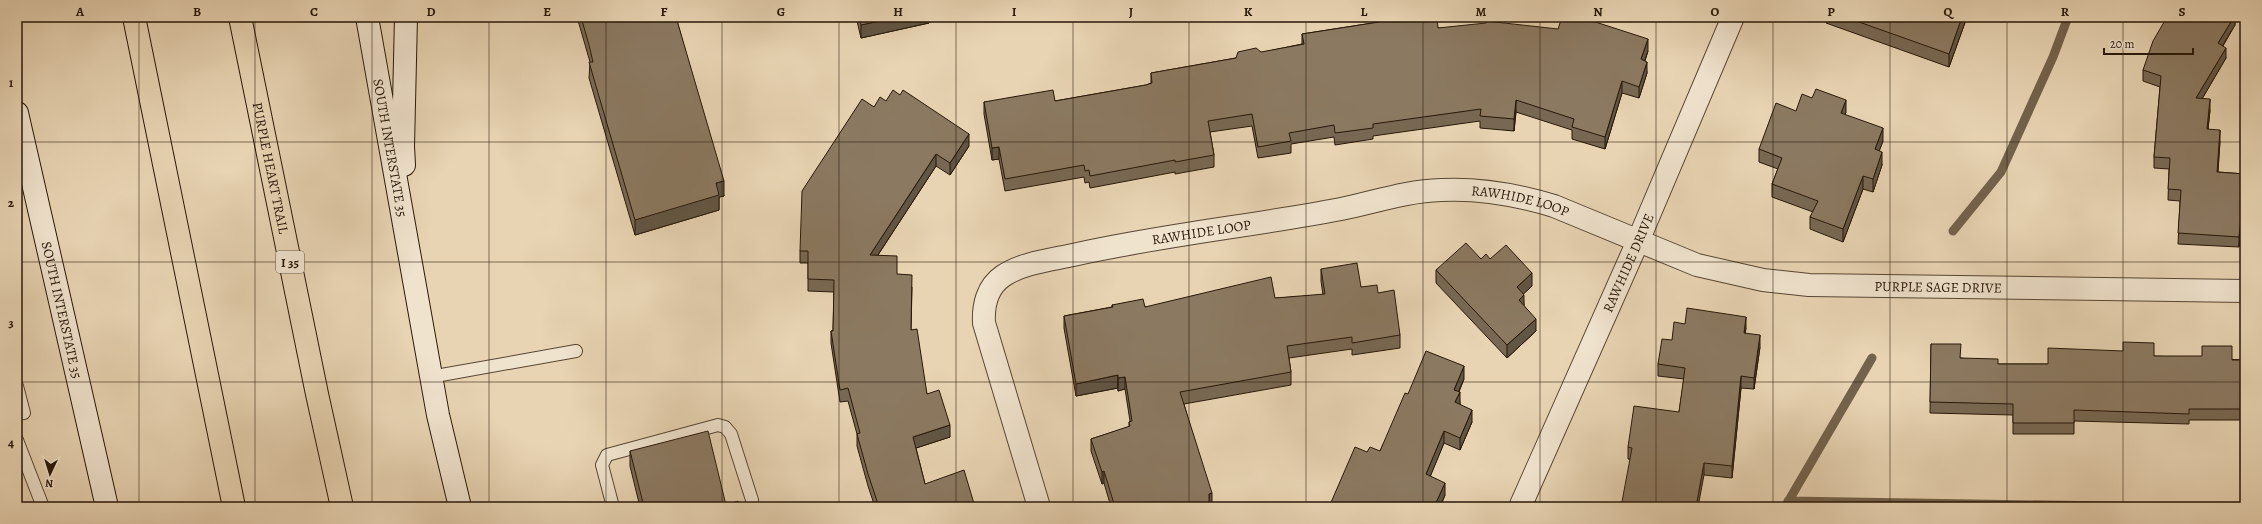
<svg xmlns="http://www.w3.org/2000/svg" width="2262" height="524" font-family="Alegreya,serif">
	<rect width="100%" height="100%" fill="#e8d4b3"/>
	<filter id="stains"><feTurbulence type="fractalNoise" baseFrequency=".005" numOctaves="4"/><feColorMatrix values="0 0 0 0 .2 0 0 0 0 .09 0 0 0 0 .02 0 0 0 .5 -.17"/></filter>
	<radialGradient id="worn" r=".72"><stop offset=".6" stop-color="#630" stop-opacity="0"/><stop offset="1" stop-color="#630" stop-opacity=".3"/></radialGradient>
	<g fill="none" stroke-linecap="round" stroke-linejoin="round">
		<path stroke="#73624c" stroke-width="9" d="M1953,231L2001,172L2053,57L2068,17
			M1788,501L2168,507
			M1785,507L1872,358"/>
		<g stroke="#574633" stroke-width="14">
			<path id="service" d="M430,377L576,351
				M17,386L24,413L17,414
				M17,440L43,507
				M613,507L602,465L607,455L718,425L725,427L731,434L752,500"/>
		</g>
		<g stroke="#574633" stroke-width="24">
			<g id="minor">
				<path id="s1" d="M1039,507L984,323C983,306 987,287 1003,276C1022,263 1050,260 1073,255C1162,235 1252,226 1341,209C1375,202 1407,191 1441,190C1480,188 1518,195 1554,206L1697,265L1763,280L1809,285L2245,291"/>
				<path id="s2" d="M1520,507L1638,241L1733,17"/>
			</g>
		</g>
		<g stroke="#271708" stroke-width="24">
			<g id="secondary">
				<path id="s3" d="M367,17L438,415L460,507"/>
				<path id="s4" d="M17,113L107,507"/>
				<path d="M404,165L403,146L406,17"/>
			</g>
		</g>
		<g stroke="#271708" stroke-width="24">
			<g id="motorway">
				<path d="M134,17L234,507"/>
				<path id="s5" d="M240,17L317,394L342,507"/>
			</g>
		</g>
		<use href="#service" stroke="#f0e3ce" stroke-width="12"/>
		<use href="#minor" stroke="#f0e3ce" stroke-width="22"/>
		<use href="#secondary" stroke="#f0e3ce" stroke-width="22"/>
		<use href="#motorway" stroke="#e8d4b3" stroke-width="22"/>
	</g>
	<path fill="#786853" stroke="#271708" d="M577,17H676L724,196L719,197V210L635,235L589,78L590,62Z
		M856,17H929V23L861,38Z
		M1379,17L1438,28L1648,51L1645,61L1647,73L1639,98L1622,93L1605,149L1572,139V130L1516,112L1514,131L1480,128V121L1373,136V139L1335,145L1334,137L1291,144V153L1258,158L1252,126L1210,132L1214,155V167L1175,174V172L1090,188L1089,182L1085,183L1084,177L1005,191L999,159L992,160L984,114V102L1055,101L1146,85L1151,83V73L1236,58L1302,44V34L1379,22Z
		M1826,17H1967L1949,67L1826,23Z
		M2235,17V25L2223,46L2226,58L2202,99L2210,110L2208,129L2220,141L2218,172L2245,174V187L2239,247L2178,244L2180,201L2168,200L2169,169L2154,168V157L2160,87L2143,81V70Z
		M900,95L969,146L950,175L936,166L878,255L897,274L912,287L911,330L927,394L950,437L916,448L925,484L975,507H875L868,486L857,446V434L848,401L840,402L831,343V331H833L834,292L808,291V263H800V251L874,107Z
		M1796,111L1846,112L1845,115L1883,141L1879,151L1882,165L1873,192L1863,189L1843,242L1810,229V217L1813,212L1772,197V184L1778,169L1759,162V149Z
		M1481,259H1490L1532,286L1523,294L1524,306L1536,331L1507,358L1436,283V270Z
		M1321,269L1361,287L1378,293L1400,335V348L1352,355V349L1289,358L1291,372V385L1184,404L1212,506H1209V507H1111L1104,483L1102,484L1091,451V439L1129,427V422L1130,421L1125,389L1118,391V388L1076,396L1064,328V316L1112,307V305L1145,307L1323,295L1321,281Z
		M1685,324L1746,328L1745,333L1760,347L1754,389L1741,388L1732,478L1704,475L1628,459V447L1679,412L1684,379L1658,376V364L1672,340Z
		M1931,344L1961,358L1998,364H2048L2154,356L2245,360V420H2189V424L2074,421V434H2013V415L1930,413Z
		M1464,379L1459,392L1460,404L1472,422L1460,450L1444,443L1430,476L1445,495L1440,507H1329L1367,452L1380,451L1408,394Z
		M630,451L726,505L739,507H640L630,466Z"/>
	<path fill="#615544" stroke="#271708" d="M898,17H929V23L861,38V25Z
		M1962,17H1967L1949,67V54Z
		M2234,17H2235V25L2218,53V43Z
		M1648,39V51L1641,71V59Z
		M2226,48V58L2196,109V98Z
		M1647,62V73L1639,98V87Z
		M1622,81V93L1605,149V137Z
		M2210,99V110L2207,140V129Z
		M1516,100V112L1514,131V119Z
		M1846,100V112L1841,126V113Z
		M1883,128V141L1875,162V149Z
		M2220,130V141L2217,183V172Z
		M969,134V146L950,175V163Z
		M999,147V159L992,160V148Z
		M1882,152V165L1873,192V179Z
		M936,154V166L870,267V255Z
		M1863,176V189L1843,242V229Z
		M2245,176V187L2239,247V237Z
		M724,181V196L719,197V210L635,235V220L716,183Z
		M1532,273V286L1517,300V287Z
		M1524,295V308L1519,300Z
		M1746,317V328L1744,344V333Z
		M1536,319V331L1507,358V345Z
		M1760,335V347L1754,389V378Z
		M1464,366V379L1454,402V390Z
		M1118,375V388L1076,396V384Z
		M1741,376V388L1732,478V466Z
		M1125,377V389L1118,391V378Z
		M1460,392V405L1455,402Z
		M1472,410V422L1460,450V438Z
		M950,425V437L913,449V437Z
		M1444,431V443L1426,487V474Z
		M1704,463V475L1698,507H1696Z
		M1104,471V483L1102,484V472Z
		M1445,483V495L1440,507H1434Z
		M1212,493V506L1209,507V494Z"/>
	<path fill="#8b7961" stroke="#271708" d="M581,17H676L724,181L716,183L719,195L635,220L589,62H593L589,45Z
		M859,17H898L861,25Z
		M1379,17H1437L1438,28L1486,23V21L1558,29L1562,17L1569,19V17H1580L1648,39L1641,59L1647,62L1639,87L1622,81L1605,137L1572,127L1574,119L1516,100L1514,119L1480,116L1481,109L1373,124V128L1335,133L1334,125L1289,133L1291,141L1258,147L1252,114L1208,121L1214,155L1175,162V160L1090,176L1089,170L1085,171L1084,165L1005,179L999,147L992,148L984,102L1053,90L1055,101L1146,85L1152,83L1151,73L1236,58L1238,52L1256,48L1261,52L1304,44L1302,34L1379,22Z
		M1845,17H1962L1949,54Z
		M2167,17H2234L2218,43L2226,48L2196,98L2210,99L2207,129L2220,130L2217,172L2245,174L2239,237L2178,233L2181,190L2168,189L2170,158L2154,157L2161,76L2143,70L2153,41Z
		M1816,89L1846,100L1841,113L1883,128L1875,149L1882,152L1873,179L1863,176L1843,229L1810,217L1818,201L1772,184L1782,158L1759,149L1776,103L1796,111L1802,94L1812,98Z
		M893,90L900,95L903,90L969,134L950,163L936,154L870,255L897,256V274L912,275L911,330L917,329L927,394L939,390L950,425L913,437L925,484L964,470L975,507H879L868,474L857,434L860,433L848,388L840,390L831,331H833L834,280L808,279V251H800L802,191L862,99L874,107L880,97L886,101Z
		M1466,243L1481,259L1486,254L1490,259L1506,245L1532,273L1517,287L1524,295L1519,300L1536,319L1507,345L1436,270Z
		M1357,263L1361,287L1377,285L1378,293L1394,290L1400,335L1352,343V337L1287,346L1291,372L1180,392L1212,493L1209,494V507H1115L1104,471L1102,472L1091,439L1130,426L1129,422L1132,421L1125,377L1118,378V375L1076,384L1064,316L1113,307L1112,305L1143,299L1145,307L1271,277L1275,298L1325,294L1321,269Z
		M1687,308L1746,317L1744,333L1760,335L1754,378L1741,376L1732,466L1704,463L1696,507H1621L1632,448L1628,447L1634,406L1679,412L1685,368L1658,364L1662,339L1672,340L1674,322L1685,324Z
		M2123,342L2154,343V356H2202V346H2232V360H2245V409H2189V414L2074,410V423H2013V404L1930,402L1931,344H1961L1960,358L1998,359V364H2048V348L2123,351Z
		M1426,351L1464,366L1454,390L1460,392L1455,402L1472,410L1460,438L1444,431L1426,474L1445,483L1434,507H1329L1355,447L1367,452L1370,447L1380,451L1405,393L1408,394Z
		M708,431L726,505L738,501L739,507H644L630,451Z
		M816,503L818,507H798Z
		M1590,505L1599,507H1590Z"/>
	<path fill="none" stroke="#271708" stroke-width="1" stroke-opacity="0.55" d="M139,17V507M255,17V507M372,17V507M489,17V507M606,17V507M722,17V507M839,17V507M956,17V507M1073,17V507M1189,17V507M1306,17V507M1423,17V507M1540,17V507M1656,17V507M1773,17V507M1890,17V507M2007,17V507M2123,17V507M17,142H2245M17,262H2245M17,382H2245"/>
	<g text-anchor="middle" stroke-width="3.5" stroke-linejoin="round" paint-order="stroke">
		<rect fill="#f0e3ce" stroke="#635443" stroke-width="1" x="276" y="251" width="28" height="22" rx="3"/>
		<g font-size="13" font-weight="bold" fill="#271708">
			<text x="290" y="267">I 35</text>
		</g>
		<g font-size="14" fill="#271708" stroke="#f0e3ce">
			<text dy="5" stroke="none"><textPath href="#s3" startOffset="133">SOUTH INTERSTATE 35</textPath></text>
			<text dy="5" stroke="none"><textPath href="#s5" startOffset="154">PURPLE HEART TRAIL</textPath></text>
			<text dy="5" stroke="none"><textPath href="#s1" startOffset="773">RAWHIDE LOOP</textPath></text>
			<text dy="5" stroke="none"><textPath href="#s1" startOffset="449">RAWHIDE LOOP</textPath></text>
			<text dy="5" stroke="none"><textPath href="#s2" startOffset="267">RAWHIDE DRIVE</textPath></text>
			<text dy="5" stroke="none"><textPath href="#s1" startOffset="1205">PURPLE SAGE DRIVE</textPath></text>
			<text dy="5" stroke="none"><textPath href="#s4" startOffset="202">SOUTH INTERSTATE 35</textPath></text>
		</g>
	</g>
	<rect width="2262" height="524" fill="none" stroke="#e8d4b3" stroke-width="44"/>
	<g transform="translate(50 474) rotate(184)" stroke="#f0e3ce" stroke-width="3" paint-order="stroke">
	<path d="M0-3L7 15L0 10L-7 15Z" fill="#271708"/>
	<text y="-6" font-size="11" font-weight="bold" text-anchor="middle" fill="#271708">N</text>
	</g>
	<path d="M2104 48v6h89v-6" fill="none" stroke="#271708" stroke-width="2"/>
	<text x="2110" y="48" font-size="12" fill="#271708" stroke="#f0e3ce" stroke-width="3" paint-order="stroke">20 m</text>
	<rect x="22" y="22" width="2218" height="480" fill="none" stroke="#271708" stroke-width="1.5"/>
	<g font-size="13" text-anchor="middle" font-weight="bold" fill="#271708">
		<text x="80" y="16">A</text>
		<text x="197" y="16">B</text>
		<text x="314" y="16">C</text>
		<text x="431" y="16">D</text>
		<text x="547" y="16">E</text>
		<text x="664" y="16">F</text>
		<text x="781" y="16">G</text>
		<text x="898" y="16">H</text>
		<text x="1014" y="16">I</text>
		<text x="1131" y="16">J</text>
		<text x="1248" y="16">K</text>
		<text x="1364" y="16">L</text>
		<text x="1481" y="16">M</text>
		<text x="1598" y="16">N</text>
		<text x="1715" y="16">O</text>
		<text x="1831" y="16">P</text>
		<text x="1948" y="16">Q</text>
		<text x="2065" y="16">R</text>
		<text x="2182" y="16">S</text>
		<text x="11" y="87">1</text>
		<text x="11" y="207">2</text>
		<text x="11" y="327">3</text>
		<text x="11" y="447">4</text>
	</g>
	<rect width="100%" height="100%" filter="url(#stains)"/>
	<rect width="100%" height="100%" fill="url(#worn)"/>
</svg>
